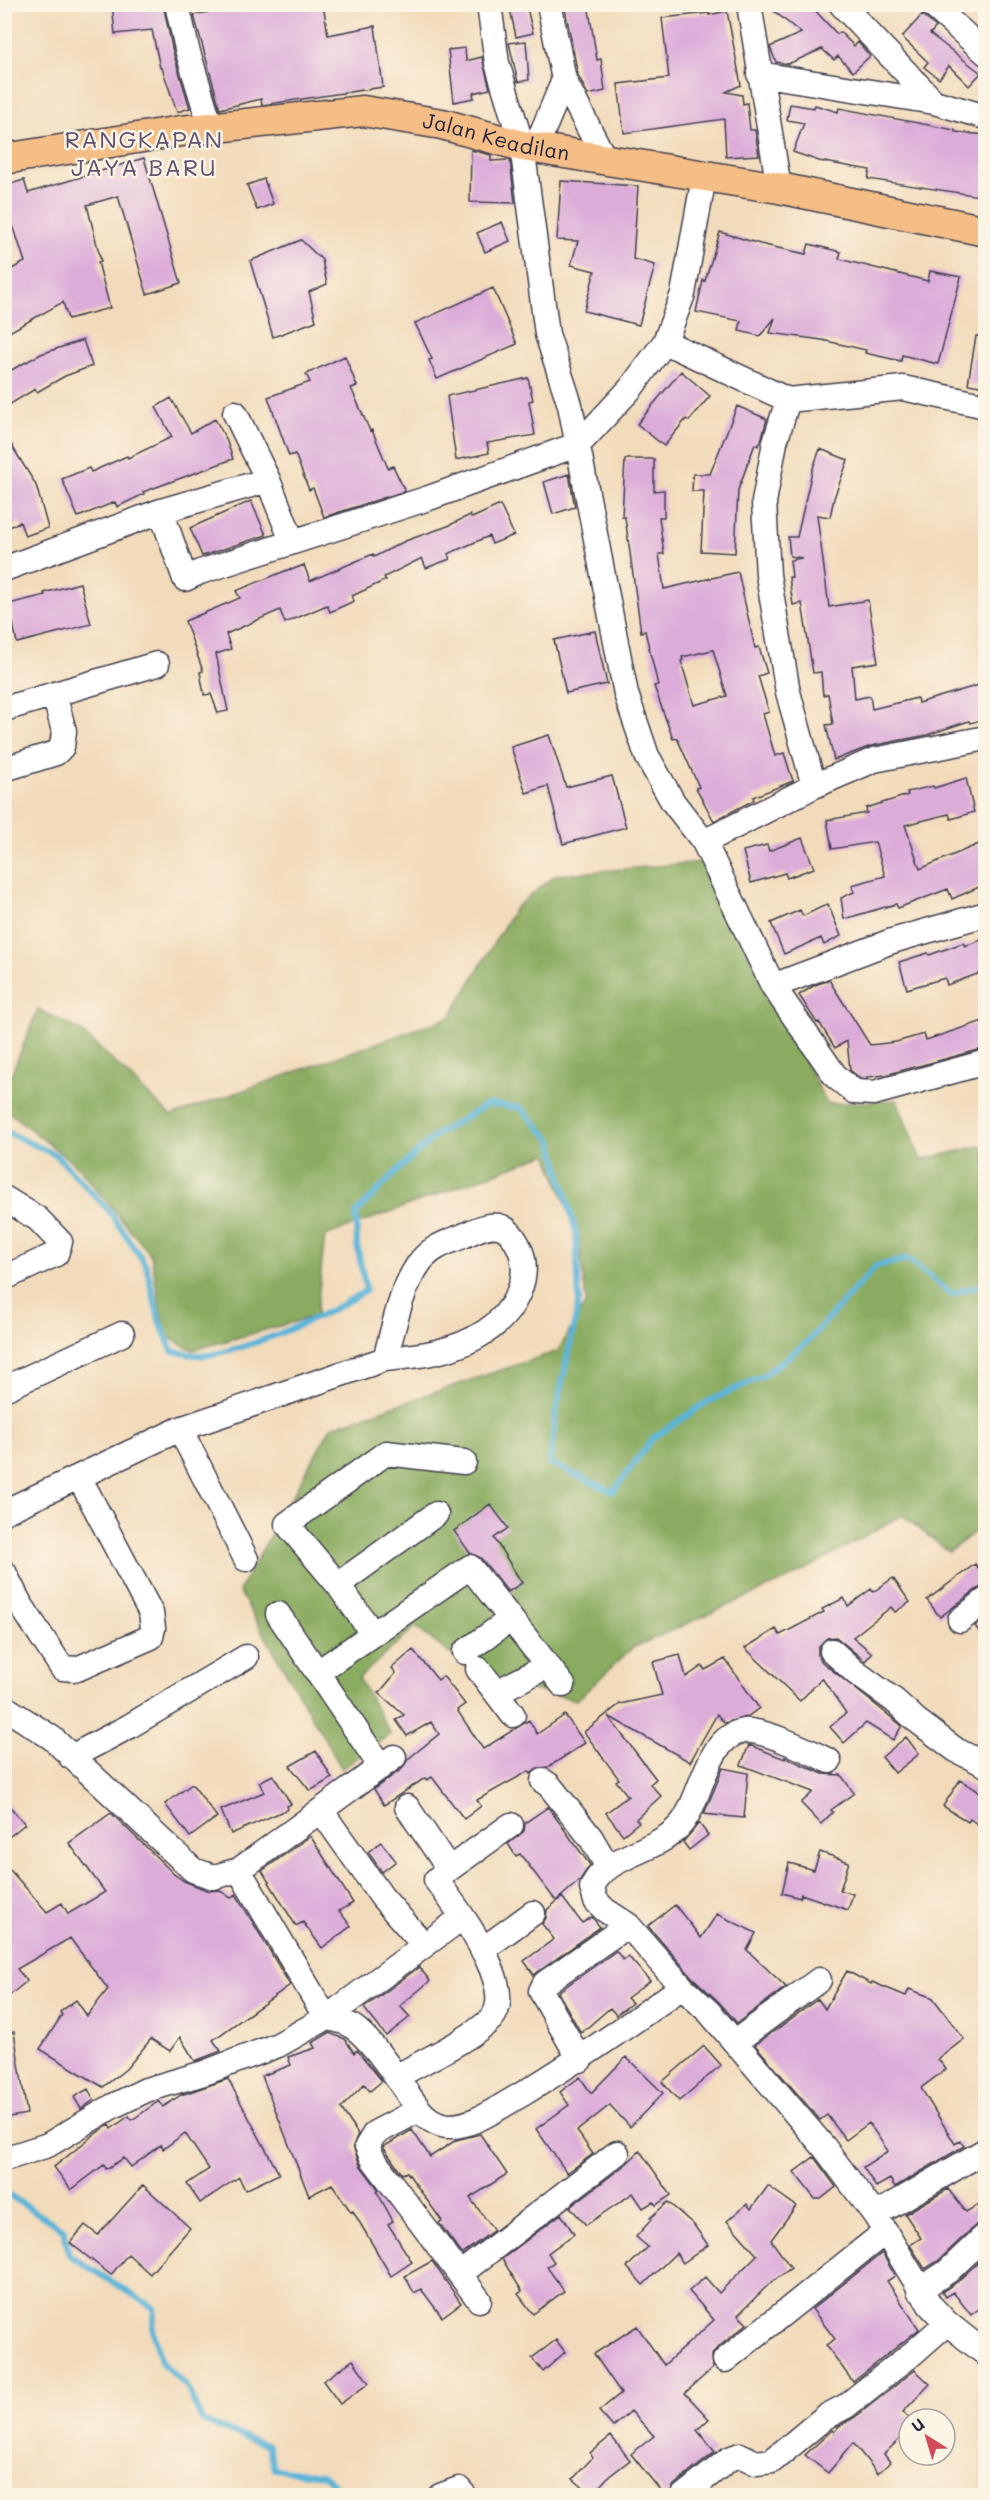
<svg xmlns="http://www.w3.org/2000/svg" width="990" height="2500" font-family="Mali,sans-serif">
	<rect width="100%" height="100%" fill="#fcf5e5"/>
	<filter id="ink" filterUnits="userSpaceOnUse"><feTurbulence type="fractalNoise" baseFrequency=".0167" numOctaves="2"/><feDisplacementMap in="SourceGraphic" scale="12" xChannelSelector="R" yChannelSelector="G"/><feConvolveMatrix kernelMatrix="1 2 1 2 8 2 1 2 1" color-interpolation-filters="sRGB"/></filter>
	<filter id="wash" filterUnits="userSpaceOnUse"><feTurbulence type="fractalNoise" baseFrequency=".008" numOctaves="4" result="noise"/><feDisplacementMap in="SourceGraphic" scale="24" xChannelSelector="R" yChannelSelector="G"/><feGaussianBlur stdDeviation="1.35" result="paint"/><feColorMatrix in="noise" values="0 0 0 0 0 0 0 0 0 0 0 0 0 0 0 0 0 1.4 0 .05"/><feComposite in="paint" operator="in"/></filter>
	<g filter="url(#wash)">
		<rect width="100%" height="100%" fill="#f2dbbb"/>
		<path fill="#8aac60" stroke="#56674e" stroke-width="1.5" d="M713,861L745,946L827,1104L897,1100L921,1160L985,1145V1524L949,1552L902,1515L792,1577L632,1648L577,1700L483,1679L415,1627L359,1678L390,1734L342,1769L239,1591L331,1427L558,1351L586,1302L579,1237L547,1154L325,1236L316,1316L193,1350L165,1336L151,1255L78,1167L5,1109V1090L38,1009L80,1030L171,1116L450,1017L515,908L556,875Z"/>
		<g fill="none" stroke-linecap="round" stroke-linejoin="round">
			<path stroke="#5ab4d8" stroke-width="6" d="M4,1131L56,1155L109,1211L146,1265L159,1320L172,1351C183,1353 198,1357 209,1355C255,1347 327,1316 366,1290L357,1245L356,1213L396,1172L437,1134L488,1104L521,1108L552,1141L576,1233L579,1301L555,1417L550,1463L613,1492L653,1438L707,1402L763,1376L806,1343L876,1266L908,1259L951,1294L986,1284
				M4,2192L64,2230L69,2255L154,2308L153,2330L161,2362L187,2387L202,2421L268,2446L274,2469L322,2475L349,2496"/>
		</g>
		<g id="blocks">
			<path fill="#dcacd9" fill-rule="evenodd" d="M112,4H163L173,52L190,108L177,112L162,68H160L152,30L115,34Z
				M207,4H323L328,35L375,26L383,87L262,105L261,99L220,109L194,15L209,12Z
				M509,4H526L533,33L516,37Z
				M564,4H588L597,60L601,59L605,91L588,95L578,75Z
				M765,4H809L837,34L840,32L854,46L858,42L870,56L853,72L838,56L834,60L822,49L788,64L776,62L770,47L801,33Z
				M727,11L741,85L726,92L742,95L743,104L747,103L750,130H755L759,155L726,157L724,119L624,133L618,84L669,78L662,18L709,13V15Z
				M922,15L936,27L930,34L981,73L969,86L949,66L939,79L924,67L928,62L902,37Z
				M526,41L529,80L518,82L509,43Z
				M465,48L466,61L482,57L490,89L473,93L474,98L454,102L448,50Z
				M790,104L814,108L815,105L838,112L839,108L955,130V132L986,135V197L868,179L870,170L819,161L793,152L804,123L787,120Z
				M471,150L491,155V161L510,160L515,203L470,202Z
				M144,158L181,283L147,294L118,196L87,205L101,261L98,262L110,308L68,319L63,302L4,335V273L25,262L11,219L4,222V186L24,180L28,193Z
				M264,179L273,204L257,210L247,185Z
				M561,181L638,186L633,259L655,265L639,325L584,311L595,271L571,265L578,241L557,240Z
				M502,222L510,241L485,252L477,233Z
				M720,232L760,244L806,254L809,244L841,252L839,259L928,281L930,271L961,277L938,364L902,355L901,361L865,353L866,350L822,340L770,333L775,318L760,336L739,331L741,321L696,312L703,280L705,281Z
				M301,240L322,260L327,284L309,292L316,321L273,337L250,261Z
				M493,288L517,344L437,379L429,360L432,359L415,323Z
				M976,336L986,337V387L968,384Z
				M83,340L92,366L65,376L37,392L35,389L4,408V374L41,354Z
				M345,356L357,386L351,388L370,431L372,430L388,468L393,466L405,491L324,517L313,488L309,490L295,454L289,456L268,397L310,382L306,374Z
				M681,371L710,396L689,421L686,419L664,446L637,424Z
				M528,378L533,400L529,401L535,435L487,443L489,453L456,460L447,396Z
				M171,398L191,433L215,419L226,439L233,459L143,492L144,494L117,507L115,502L78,517L62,479L89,468L91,472L127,456L128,458L172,437L156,407Z
				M737,406L767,419L761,441L758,446L755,444L738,490L735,553L701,551L704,491H692L693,474H710Z
				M4,433L36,485L48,528L25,536L20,522L4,529Z
				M820,449L848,460L834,498L830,517L817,515L829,607L868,600L878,662L852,666L855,699L870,696L872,709L917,698L918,703L986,683V719L970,723L969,721L927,735L871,746L834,760L826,725L833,724L828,694L823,695L821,672L813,673L802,603L793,605L789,577H792L790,560L802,558L790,556L788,537H797L812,471Z
				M625,459H654V491L664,490V517H659L664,554H659L664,589L738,572L755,648L759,647L767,673L758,676L769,712L763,714L775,756L784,753L793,781L753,797L754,800L714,821L696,788L699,787L677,738L673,739L654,686L658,685L645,631L641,632L625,517H622ZM713,650L727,696L694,705L681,661L683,660L682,657Z
				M569,474L575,507L553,514L544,482Z
				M251,501L266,535L202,556L190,528Z
				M500,505L514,535L492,544L489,536L448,554L450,559L426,568L422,558L384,577L386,580L352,596L354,601L330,612L327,605L285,623L280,610L226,634L231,649L216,654L228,711L218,713L211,694L204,695L200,672L203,671L185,621L240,598L236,591L290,569L291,570L304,565L310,581L373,554L374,557L405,541L448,526L470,515L472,518Z
				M80,583L91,624L17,643L9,604L45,595L44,593Z
				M595,631L607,684L566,693L554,640Z
				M549,735L566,787L612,776L626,827L563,844L548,786L526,793L511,747Z
				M966,778L974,812L951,819L949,814L905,825L920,869L986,841V884L952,899L948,889L898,908L896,904L844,919L841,898L854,892L852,885L885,876L875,842L832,849L827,820L867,813L866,808L908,795L907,792L933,786L934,788Z
				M802,838L814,868L787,878L785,873L751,883L743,851L767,845L769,851Z
				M828,904L841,936L824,945L821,938L784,954L771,923L800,910L803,916Z
				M986,938V971L947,985L945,978L907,989L899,962L928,953L929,955L963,943L965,946Z
				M829,980L870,1045L896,1042L924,1034L926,1040L986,1020V1048L885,1075L860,1078L850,1070L847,1041L835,1048L819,1022L817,1023L799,995L815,985Z
				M490,1504L508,1528L494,1538L522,1583L508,1592L481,1558L470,1553L454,1531Z
				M986,1562V1586L977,1589L940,1617L927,1600L975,1564L978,1568Z
				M893,1578L910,1602L895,1612L891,1607L853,1637L872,1653L865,1661L836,1637L827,1638L818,1647V1655L822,1662L902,1726L893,1740L866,1723L844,1743L830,1727L846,1713L822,1678L800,1701L745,1648L776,1629L780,1635L824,1612L822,1609L844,1598L848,1606L871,1589L873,1592Z
				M986,1618V1640L975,1626Z
				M413,1650L438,1680L443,1676L465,1704L457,1710L483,1749L529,1720L537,1734L565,1715L585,1743L547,1768H537L531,1774L529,1771L477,1800L481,1806L464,1819L432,1777L427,1780L425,1778L384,1805L374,1789L402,1769L408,1759L439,1734L431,1722L407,1736L396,1720L404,1715L379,1693L396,1673L392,1668Z
				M680,1655L686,1677L702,1666L705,1670L725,1659L759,1708L747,1717L724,1723L717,1714L690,1762L608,1716L656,1779L650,1784L661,1796L636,1819L639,1822L623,1835L606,1813L628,1796L616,1781L619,1779L584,1732L620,1704L662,1695L653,1662Z
				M906,1737L919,1754L895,1773L882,1757Z
				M749,1745L785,1759V1757L823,1774L841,1775L854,1793L831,1810L833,1812L821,1824L801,1803L813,1792L741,1765Z
				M316,1751L332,1778L310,1791L290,1766Z
				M723,1768L748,1773L744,1818L704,1814Z
				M273,1775L291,1804L287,1806L288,1809L231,1834L221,1810L264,1792L259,1782Z
				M960,1780L986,1796V1830L970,1819L968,1822L943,1806Z
				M192,1784L217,1817L190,1837L165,1804Z
				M4,1800L25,1824L4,1841Z
				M548,1807L590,1865L580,1880L556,1901L520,1854L516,1856L508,1844L524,1831L525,1823Z
				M111,1813L175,1875L184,1881L209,1891L219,1890L231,1898L236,1894L290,1985L213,2040L221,2051L195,2061L180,2037L170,2051L151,2039L126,2069L103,2087L40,2049L62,2015L60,2012L76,2000L87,2016L108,1989L70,1938L17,1969L27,1981L4,2000V1863L47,1912L62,1903L68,1914L105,1892L69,1843Z
				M699,1823L708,1835L689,1850L683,1842Z
				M309,1837H311L353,1903L339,1911L351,1926L322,1948L303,1922L296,1926L262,1871Z
				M381,1842L396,1861L382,1872L368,1852Z
				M820,1852L849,1862L840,1890L853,1894L848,1910L801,1894L800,1898L782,1893L789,1863L814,1870Z
				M562,1897L582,1923L592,1917L600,1927L534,1975L524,1961L554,1939L542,1924L546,1918L547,1910Z
				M675,1905L701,1938L717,1914L756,1933L747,1950L786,1987L737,2023L719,2002L692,1977L648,1926Z
				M616,1951L623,1960L628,1956L650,1981L627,1998L632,2003L616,2015L610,2008L581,2033L558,1992Z
				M419,1967L430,1981L400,2006L410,2017L386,2036L364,2008Z
				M847,1971L871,1984L872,1982L906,1996L909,1989L933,1998L964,2039L938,2059L946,2069L921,2088L955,2144L960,2141L964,2146L895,2187L890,2179L876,2187L863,2167L888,2151L869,2123L846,2140L827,2115L820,2120L755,2045L818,1999L825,2009Z
				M14,2032L27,2114L4,2118V2033Z
				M329,2033L345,2039L354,2053L357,2050L382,2081L370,2091L364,2084L341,2108L358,2134L353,2146L360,2165L379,2190L377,2192L393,2221L388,2224L412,2262L391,2276L353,2211L351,2212L332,2184L309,2196L262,2076L291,2065L288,2057L315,2048L312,2043Z
				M704,2046L721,2065L679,2101L662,2082Z
				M626,2057L663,2093L630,2127L610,2105L577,2131L593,2154L567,2173L536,2129L569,2105L560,2092L580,2077L591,2093Z
				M228,2079L279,2174L245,2190L239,2177L200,2203L187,2184L209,2169L185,2133L163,2149L161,2145L131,2167L124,2158L106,2169L104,2165L71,2190L54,2167L95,2134L109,2125L111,2129L129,2116L132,2120L159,2101L163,2107L181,2095Z
				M88,2089L94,2100L81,2109L74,2097Z
				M412,2130L430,2157L456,2140L480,2134L507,2174L470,2198L494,2230L462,2254L439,2223L442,2221L407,2172L402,2174L383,2147Z
				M640,2151L671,2195L656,2205L653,2202L643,2208L633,2193L586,2225L570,2207L626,2164Z
				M814,2157L836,2187L821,2199H815L794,2172Z
				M143,2185L190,2228L150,2274L128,2254L111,2275L70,2243L85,2225L98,2235Z
				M768,2186L796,2206L771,2240L791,2268L768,2285L738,2315L747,2324L716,2349L712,2355L713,2368L685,2393L709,2419L697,2430L715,2452L674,2485L669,2494L665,2496L631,2454L654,2436L631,2411L613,2427L599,2411L621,2393L594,2354L637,2326L664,2365L714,2320L689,2291L705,2277L719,2293L757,2255L727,2221L747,2204L751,2209Z
				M948,2189L966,2212L986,2200V2221L976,2225L938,2261L925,2269L910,2245L921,2238L905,2214Z
				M668,2202L694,2225L708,2245L683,2263L676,2253L643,2285L627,2267L648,2247L636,2237L651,2220L650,2218Z
				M561,2214L574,2234L548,2253L554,2262L547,2267L564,2291L533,2314L518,2294L522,2291L502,2259Z
				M882,2253L895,2276L887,2281L919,2329L853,2382L826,2345L835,2339L812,2309Z
				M986,2255V2303L971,2315L953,2292L945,2297L942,2292L957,2282Z
				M432,2261L461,2303L442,2317L421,2289L414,2293L405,2276Z
				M556,2340L565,2352L543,2372L532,2358Z
				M353,2360L369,2383L340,2404L323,2381Z
				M915,2370L930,2384L903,2412L909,2418V2430L884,2454L890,2462L878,2474L853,2443L828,2473L805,2455L832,2430L834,2432L839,2426L855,2417Z
				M611,2436L630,2460L607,2478L592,2495L573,2479L593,2457L590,2453Z"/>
		</g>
	</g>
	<g filter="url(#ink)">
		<use href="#blocks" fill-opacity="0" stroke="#413e4e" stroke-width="1.5"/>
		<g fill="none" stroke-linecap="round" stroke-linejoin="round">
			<g stroke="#413e4e" stroke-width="27">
				<path id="minor" d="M177,4L187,49L211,128
					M489,4L497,63L522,146L547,334L570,405L626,694L647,756L673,802L704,842L773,986L836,1077L855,1092L874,1093L986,1062
					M549,4L564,80L604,158
					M749,4L779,188
					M841,4L934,102
					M931,4L986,53
					M759,74L934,102L986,117
					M536,147L564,80
					M704,177L683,294L665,342L788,400L903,388L986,406
					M788,400L775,442L764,502L768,575L788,692L814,786
					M235,413L268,480L292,541
					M161,511L185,579L200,572L429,498L579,444L631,388L665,342
					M4,569L161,511L268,480
					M4,709L157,664
					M4,769L56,753L62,747L64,731L54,694
					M704,842L814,786L874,760L986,738
					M773,986L892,941L986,914
					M4,1198L38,1219L60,1242L56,1254L4,1278
					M4,1389L122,1334
					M180,1429L246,1559
					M4,1512L180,1429L385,1359C394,1328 400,1291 418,1265C429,1248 445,1243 463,1236C474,1231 489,1222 502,1227C509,1230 513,1236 517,1243C535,1275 514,1313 485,1332C455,1352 420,1356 385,1359
					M4,1572L19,1602L4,1595
					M339,1586L287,1524L386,1453L464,1462
					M19,1602L62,1668L77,1669L151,1637L153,1628L151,1613L79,1477
					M278,1614L381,1767
					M960,1620L986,1600
					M373,1634L470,1567L563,1685
					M832,1651L855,1672L895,1701L916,1720L956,1750L986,1765
					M465,1652L511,1619
					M318,1672L373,1634L341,1589L340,1583L436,1514
					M4,1707L52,1738L193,1870L214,1877L239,1870L326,2018C332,2019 338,2020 344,2022C369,2031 401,2086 418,2108C425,2117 436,2125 448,2126C473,2127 499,2107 519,2096C576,2062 629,2025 682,1987
					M513,1715L478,1669L497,1692L547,1666
					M71,1757L128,1727L246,1657
					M829,1761C812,1752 761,1728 743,1731C706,1738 702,1798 682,1823C659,1853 604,1854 592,1888L596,1901L605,1910L628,1925L682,1987L709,2012L824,2147L875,2215L930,2305L947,2323L986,2354
					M543,1781L549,1785L591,1838L608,1867
					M407,1807L449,1869
					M322,1812L382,1897L424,1945
					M239,1870L394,1757
					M482,1950L533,1913
					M735,2042L819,1980
					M580,2060L541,1991L545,1983L628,1925
					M396,2077C422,2062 471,2039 491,2019C520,1989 455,1905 436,1880L449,1869L511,1825
					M419,2110L375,2133L367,2146L373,2159L479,2300
					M4,2159L48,2145L113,2106L146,2090L204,2073L278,2045L326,2018L452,1925
					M875,2215L986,2150
					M460,2274L617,2153
					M919,2290L947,2272L986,2235
					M725,2360L885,2232
					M440,2496L459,2489L465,2496
					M683,2496L729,2459L740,2455L756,2463L772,2461L825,2417L846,2406L913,2353L947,2323"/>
			</g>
			<g stroke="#413e4e" stroke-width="33">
				<g id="major">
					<path id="s1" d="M4,159L181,131L363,111L442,124L522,146L779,188L986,231"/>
				</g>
			</g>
			<use href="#minor" stroke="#fff" stroke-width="24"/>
			<use href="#major" stroke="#f6be87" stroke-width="30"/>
		</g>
	</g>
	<g text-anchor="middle" stroke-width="5" stroke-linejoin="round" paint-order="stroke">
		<g font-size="21" fill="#22223b" stroke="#fcf5e5">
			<text dy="7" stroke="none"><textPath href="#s1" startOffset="498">Jalan Keadilan</textPath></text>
		</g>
		<g font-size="24" letter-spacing="1.5" fill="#635272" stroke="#fcf5e5">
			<text x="144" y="148">RANGKAPAN<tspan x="144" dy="28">JAYA BARU</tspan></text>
		</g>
	</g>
	<rect width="990" height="2500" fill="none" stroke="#fcf5e5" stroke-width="24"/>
	<g transform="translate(927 2437) rotate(323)"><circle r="28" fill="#fcf5e5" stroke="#a5a1a1" stroke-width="1.5"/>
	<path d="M0-4.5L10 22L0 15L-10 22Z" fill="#d1495b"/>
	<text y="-9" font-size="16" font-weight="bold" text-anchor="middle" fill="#22223b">U</text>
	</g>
</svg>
